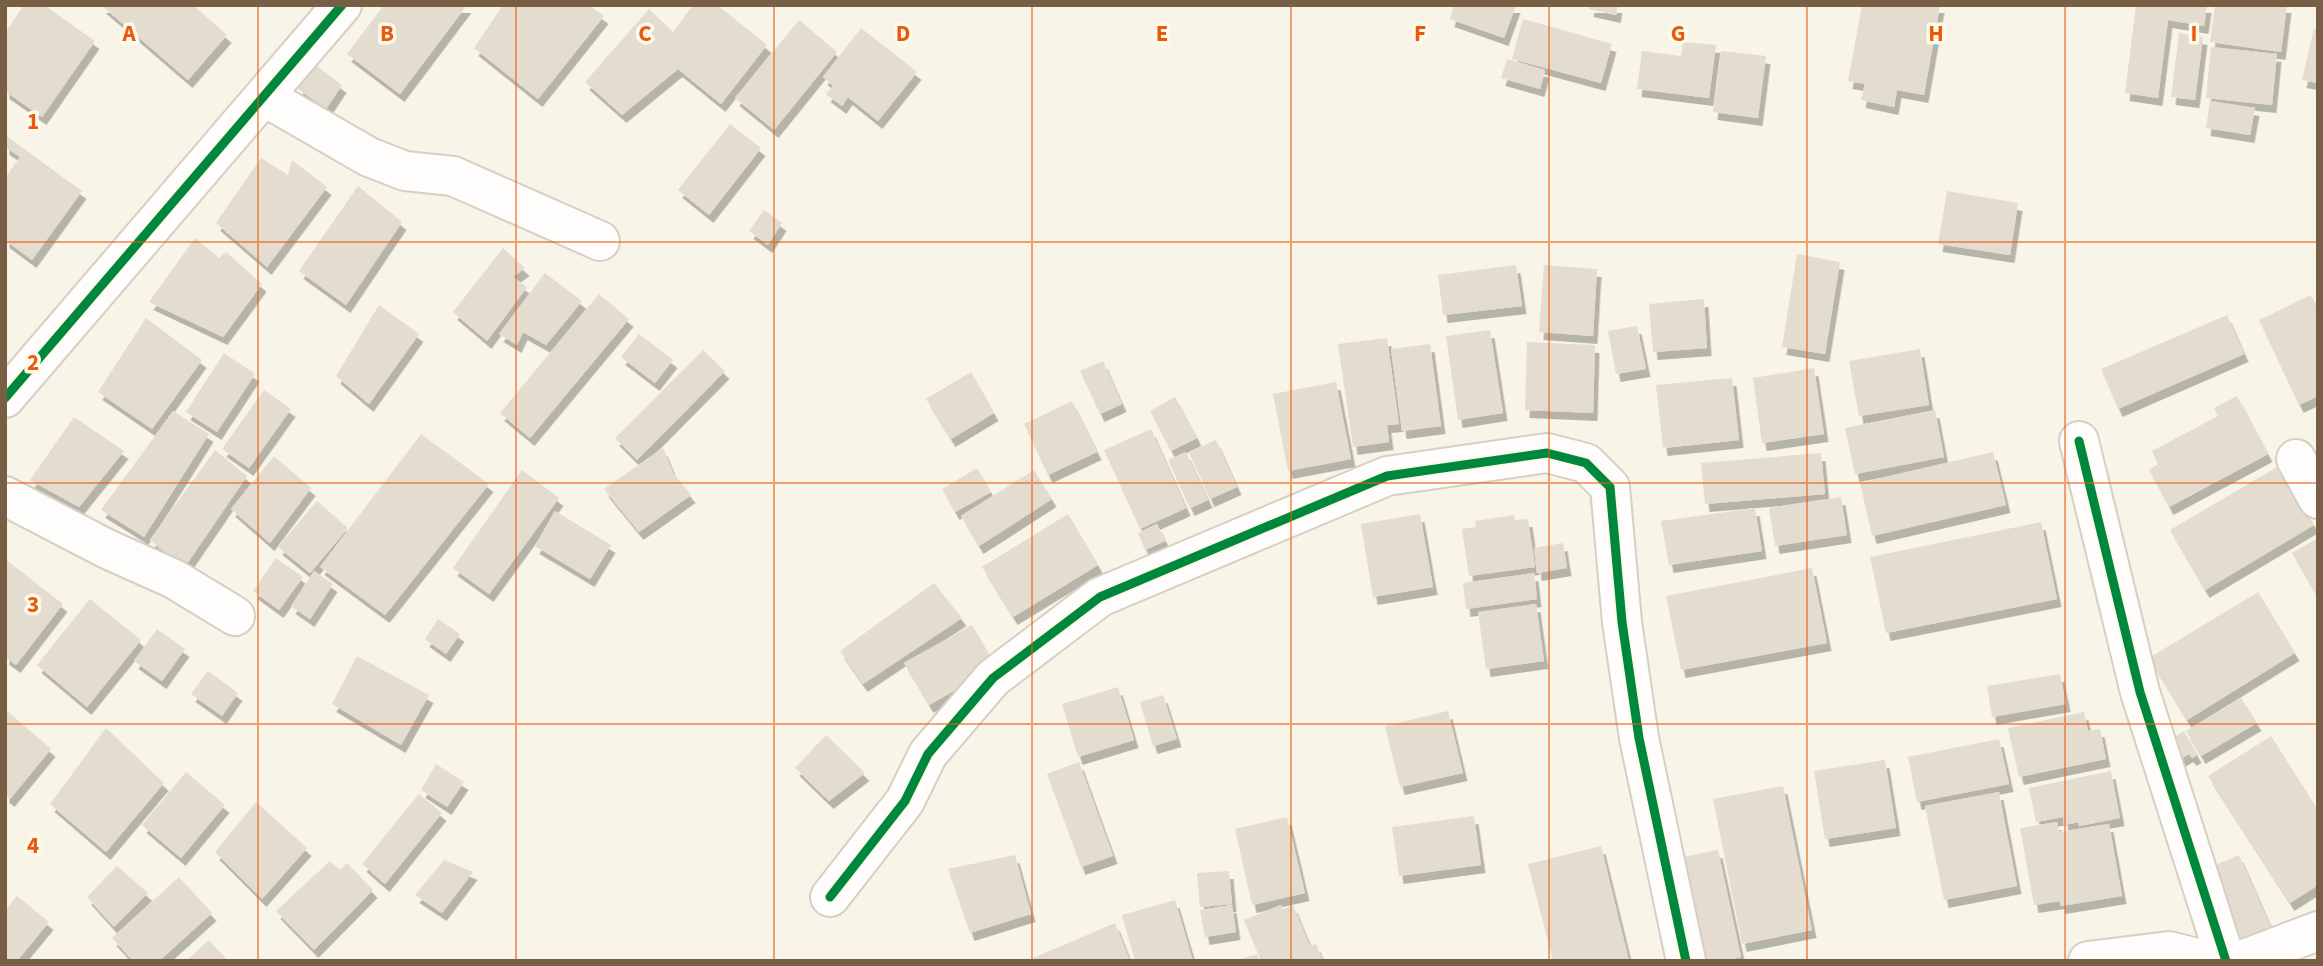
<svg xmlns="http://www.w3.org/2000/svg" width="2323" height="966" font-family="'Source Sans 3',sans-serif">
	<defs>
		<filter id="shadow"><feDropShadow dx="4.5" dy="8" stdDeviation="0" flood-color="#0004"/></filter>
	</defs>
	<rect width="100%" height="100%" fill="#f8f4e7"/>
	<path fill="#e4dccf" filter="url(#shadow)" d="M24,5H44L95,41L42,117L5,91V33Z
		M101,5H193L227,35L188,80Z
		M384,5H467L400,94L347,54Z
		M503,5H589L604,16L538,99L474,48Z
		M693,5H717L767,45L721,104L678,69L622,115L585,82L649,9L673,32Z
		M1454,5H1516L1504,38L1450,19Z
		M1590,5H1618L1616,15L1589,9Z
		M1862,5H1940L1924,95L1897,90L1894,107L1861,100L1865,84L1848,81Z
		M2136,5H2207L2204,26L2168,20L2158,98L2125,93Z
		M2215,5H2287L2281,52L2210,42Z
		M1523,19L1612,44L1601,83L1512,59Z
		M799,20L837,52L774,130L735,98Z
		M861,28L917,72L878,121L848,97L842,106L826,94L833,86L823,77Z
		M2314,29L2318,30V83L2302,80Z
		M2179,33L2203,37L2195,100L2171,97Z
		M1683,42L1716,45L1709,98L1637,89L1642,51L1681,56Z
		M2211,47L2277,54L2272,105L2206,98Z
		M1721,51L1766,56L1758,118L1713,112Z
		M1507,59L1545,70L1540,89L1501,78Z
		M314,64L342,85L326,109L297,88Z
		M2210,101L2255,108L2250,135L2206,128Z
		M730,124L761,148L709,215L678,190Z
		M5,135L82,191L32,260L5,240V178L20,157L5,147Z
		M261,158L288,175L292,160L327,187L267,267L216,223Z
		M358,186L402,222L346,305L299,271Z
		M1947,191L2018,203L2010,255L1938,244Z
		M764,210L782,223L768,245L749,231Z
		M195,238L219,258L226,252L262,284L223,337L149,302Z
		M503,248L525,268L513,277L527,287L487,341L453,312Z
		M1797,254L1840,262L1825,354L1782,347Z
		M1516,265L1522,306L1443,315L1438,275Z
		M1544,265L1597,269L1593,336L1539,332Z
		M545,273L582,301L546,345L523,332L517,345L499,334Z
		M599,294L629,319L530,438L500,413Z
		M2311,295L2318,309V396L2299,405L2259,320Z
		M1704,299L1707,348L1653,352L1649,304Z
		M379,305L419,334L369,404L336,376Z
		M2227,315L2244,354L2118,409L2101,369Z
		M146,318L202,360L152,429L98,392Z
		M1637,326L1646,369L1616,374L1608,331Z
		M1490,330L1503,413L1458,420L1446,336Z
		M639,334L673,360L655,383L621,357Z
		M1387,338L1399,424L1387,425L1389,442L1353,447L1338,344Z
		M1527,342L1595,345L1593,413L1525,410Z
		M1430,344L1441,426L1402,431L1391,349Z
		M1920,349L1929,405L1859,416L1849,361Z
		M703,350L725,371L637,460L615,438Z
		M224,353L255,374L217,432L186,412Z
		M1103,361L1122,404L1100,414L1080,371Z
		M1814,368L1824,434L1762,443L1753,378Z
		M971,372L994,413L951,439L926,399Z
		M1732,378L1739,440L1663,448L1656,385Z
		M1336,382L1351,459L1288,471L1273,394Z
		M264,390L291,409L249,468L222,449Z
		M2237,396L2268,454L2169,507L2149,470L2158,464L2152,451L2218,416L2214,408Z
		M1175,397L1197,438L1171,451L1150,411Z
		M1072,401L1097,452L1048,475L1024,424Z
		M1935,410L1944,457L1855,474L1845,428Z
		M173,411L209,434L144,537L101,510Z
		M74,417L124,451L79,507L30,480Z
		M1151,429L1186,508L1140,529L1104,450Z
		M421,434L489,484L385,615L320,567Z
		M1216,440L1237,487L1210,499L1189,452Z
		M663,448L673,473L691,495L639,532L604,489Z
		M215,450L247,476L184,568L150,540Z
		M1186,452L1208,500L1190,508L1168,460Z
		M1993,452L2006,505L1872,536L1860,483Z
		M1821,453L1825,494L1705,504L1701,463Z
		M274,456L311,488L270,543L231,509Z
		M2279,466L2314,525L2205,590L2170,530Z
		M977,468L991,492L955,512L942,489Z
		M522,470L559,498L489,594L453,568Z
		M1034,470L1052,499L979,546L961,516Z
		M1841,497L1847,535L1775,546L1769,508Z
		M317,501L348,528L310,573L278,547Z
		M1755,508L1762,551L1669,565L1661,521Z
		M555,511L611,545L590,579L535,546Z
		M1068,514L1098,565L1013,617L982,567Z
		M1420,514L1433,587L1373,597L1361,524Z
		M1514,515L1515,520L1528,519L1535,567L1469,576L1462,529L1476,527L1475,521Z
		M2041,522L2057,599L1886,633L1870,557Z
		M1157,524L1165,541L1145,550L1138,533Z
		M2318,538V597L2292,553Z
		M1563,543L1567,568L1537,573L1534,548Z
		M276,558L303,577L279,610L253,591Z
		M5,559L63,604L16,665L5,657Z
		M1812,568L1827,643L1681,670L1666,596Z
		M314,571L333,584L310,619L291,606Z
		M1534,573L1537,599L1466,609L1463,583Z
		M934,583L962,618L863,684L840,651Z
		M2258,592L2295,653L2187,720L2149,658Z
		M90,599L141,640L87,707L37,665Z
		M1536,604L1544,661L1486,669L1478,612Z
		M438,619L460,634L446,654L425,639Z
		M972,625L996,667L929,705L904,663Z
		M157,629L185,649L162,681L134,661Z
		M357,656L429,695L401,745L332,704Z
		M208,671L238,693L222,716L191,694Z
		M2060,674L2066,704L1992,717L1987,686Z
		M1118,687L1134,740L1078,757L1062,704Z
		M1163,695L1177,739L1153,746L1140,702Z
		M2241,698L2257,723L2201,756L2186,731Z
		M5,709L51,749L10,799L5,795Z
		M1448,711L1463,773L1400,787L1385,726Z
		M2084,712L2088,731L2100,729L2106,759L2019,777L2008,728Z
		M106,728L164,783L106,852L50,804Z
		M2184,731L2197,755L2192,758L2189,754L2175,762L2164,743Z
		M826,735L865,773L829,801L795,768Z
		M2271,736L2318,810V885L2290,903L2208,776Z
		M1999,739L2009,784L1917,802L1908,757Z
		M1885,760L1896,828L1825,839L1814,771Z
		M1079,762L1113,856L1081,867L1047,774Z
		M436,764L464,782L447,807L421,790Z
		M2111,771L2120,818L2079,826L2078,822L2064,825L2063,817L2036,822L2029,788Z
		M186,772L225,805L181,858L142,825Z
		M1783,786L1812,930L1742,944L1713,799Z
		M1999,792L2017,886L1944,900L1925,806Z
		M419,794L442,813L385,884L362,864Z
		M256,802L307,848L262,899L215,852Z
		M1474,816L1481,865L1399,876L1392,827Z
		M1287,817L1305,893L1252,905L1235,829Z
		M2057,822L2059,832L2109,824L2122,896L2061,906L2060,901L2034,905L2020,828Z
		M1601,846L1629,961H1553L1528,864Z
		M1718,850L1741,957L1722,961H1706L1683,857Z
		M1015,855L1031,914L970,933L948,869Z
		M2239,855L2275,937L2238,952L2202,871Z
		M444,860L473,872L442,913L415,895Z
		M330,861L340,870L347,863L373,890L314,950L276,911Z
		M117,866L148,893L114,927L87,897Z
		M1229,871L1232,904L1200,907L1197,873Z
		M179,877L212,913L159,961H133L112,938Z
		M17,896L49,922L17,961H5V911Z
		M1175,900L1193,961H1135L1122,915Z
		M1232,905L1236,932L1205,937L1200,910Z
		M1281,905L1283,909L1293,905L1310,946L1316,944L1323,961H1261L1244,920Z
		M1115,923L1130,961H1026Z
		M209,940L228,961H186Z
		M1257,954L1259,961H1238V960Z"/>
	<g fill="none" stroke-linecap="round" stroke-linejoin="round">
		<g stroke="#d6d0c4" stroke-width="42">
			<path id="street" d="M265,97L369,157L405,171L453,176L600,241
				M5,398L342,5
				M2079,441L2140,692L2226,961
				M2296,459L2318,499
				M5,496L107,549L174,579L235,616
				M830,897L905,801L928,754L993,678L1100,597L1387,476L1547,453L1586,463L1610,487L1622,622L1639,738L1686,961
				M2088,961L2169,951L2209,961
				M2239,961L2318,931"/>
		</g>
		<use href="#street" stroke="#fefdfb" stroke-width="38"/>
		<g stroke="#fff9e9" stroke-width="13">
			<path id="cycleway" d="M5,398L342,5
				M2079,441L2140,692L2226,961
				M830,897L905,801L928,754L993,678L1100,597L1387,476L1547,453L1586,463L1610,487L1622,622L1639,738L1686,961"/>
		</g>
		<use href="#cycleway" stroke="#00873e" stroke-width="9"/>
	</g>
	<path fill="none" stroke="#e8590c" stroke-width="2" stroke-opacity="0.55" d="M258,5V961M516,5V961M774,5V961M1032,5V961M1291,5V961M1549,5V961M1807,5V961M2065,5V961M5,242H2318M5,483H2318M5,724H2318"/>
	<g font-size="23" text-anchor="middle" font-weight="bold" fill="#e8590c" stroke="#fff9e9" stroke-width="7" stroke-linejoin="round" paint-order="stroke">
		<text x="129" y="41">A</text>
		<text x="387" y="41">B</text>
		<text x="645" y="41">C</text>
		<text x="903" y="41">D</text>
		<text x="1162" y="41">E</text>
		<text x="1420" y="41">F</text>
		<text x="1678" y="41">G</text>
		<text x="1936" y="41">H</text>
		<text x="2194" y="41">I</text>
		<text x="33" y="129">1</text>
		<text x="33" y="370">2</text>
		<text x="33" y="612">3</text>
		<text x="33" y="853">4</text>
	</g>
	<rect width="2323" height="966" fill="none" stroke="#785e45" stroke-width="14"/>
</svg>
